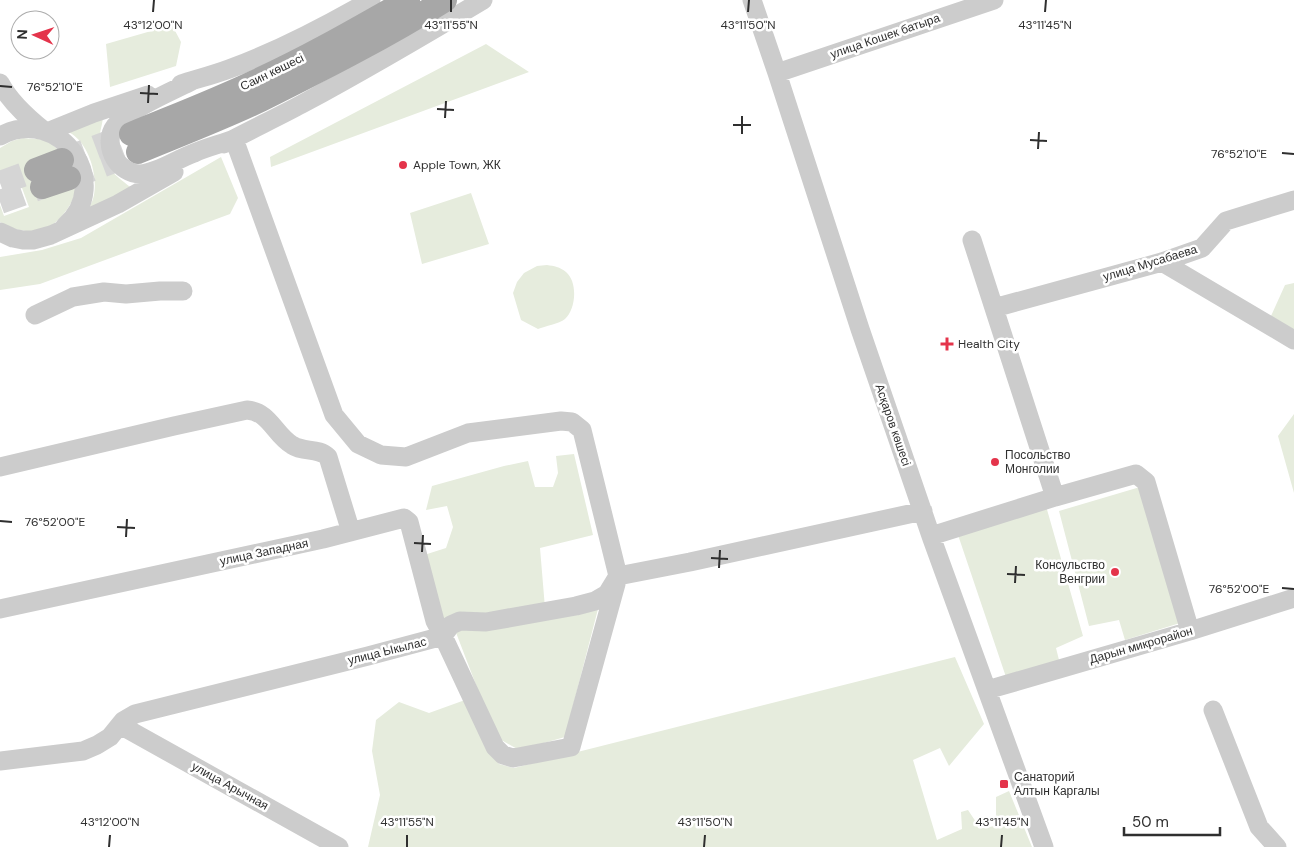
<svg xmlns="http://www.w3.org/2000/svg" width="1294" height="847" font-family="'DM Sans',sans-serif">
	<rect width="100%" height="100%" fill="#fff"/>
	<path fill="#e6ecdd" d="M172,25L181,42L176,66L110,87L106,44Z
		M486,44L529,72L271,167L270,157Z
		M103,118C102,126 99,134 99,142C98,163 117,177 133,189L88,210C90,206 92,202 93,199C99,179 90,146 72,134C69,132 65,131 61,130Z
		M23,138C30,139 39,138 46,141C54,144 58,150 63,156C66,161 72,167 74,172C78,188 75,199 65,212C49,235 23,236 0,222V205L4,216L29,207L15,169L0,174V148L12,141Z
		M221,157L238,198L230,214L40,284L0,290V257L42,250L81,238Z
		M471,193L489,244L422,264L410,213Z
		M547,265C554,266 560,267 566,272C578,282 576,309 565,319C559,324 545,326 538,329L521,320L513,293L517,282L524,273L537,266Z
		M1294,283V330L1271,316L1285,285Z
		M1294,414V493L1278,436Z
		M574,454L593,535L540,548L545,608L599,605L565,737L519,750L496,737L455,630L440,621L424,555L446,548L453,527L447,506L426,510L432,486L504,466L528,461L535,487H553L558,473L556,456Z
		M1140,487L1180,623L1125,640L1119,620L1089,626L1059,511Z
		M1046,506L1083,636L1056,648L1060,664L1007,680L957,532Z
		M955,657L984,724L949,766L940,748L913,760L937,840L962,829L961,812L968,810L980,828L996,826V797L1009,791L1032,847H368L380,795L372,751L376,720L399,702L429,713L465,700L499,764L514,768Z"/>
	<g fill="none" stroke-linecap="round" stroke-linejoin="round">
		<path stroke="#d5d5d5" stroke-width="24" stroke-dasharray="24 12" stroke-linecap="butt" d="M62,160L131,134
			M69,178L138,152
			M0,183L36,170
			M0,202L42,187"/>
		<path stroke="#ccc" stroke-width="19" d="M752,0L777,73L860,329L932,539L1044,847
			M777,73L994,0
			M0,83C9,100 28,118 43,130
			M181,84C197,79 213,75 229,69C278,51 326,26 371,0
			M47,132L94,113L148,95
			M0,136C61,104 114,184 65,226
			M224,144C250,130 276,118 302,104C363,71 423,36 483,0
			M0,232L13,238L23,240H33L51,235L118,204L174,172
			M972,240L1055,497
			M1162,262L1294,340
			M994,308L1162,262L1202,248L1226,221L1294,200
			M35,315L73,297L104,292L126,294L160,291H183
			M0,467L174,426L247,410C270,412 274,434 292,445C304,453 318,447 328,457L351,532
			M931,536L1055,497L1136,474L1146,482L1190,631
			M618,576L690,562L923,511
			M0,609L323,539L404,518L409,522L435,621L443,636L451,625L460,621L486,622L576,606L595,601L607,594L618,576L582,430L572,422L561,421L468,433L406,457L381,455L358,444L334,415L234,139C221,144 207,147 194,153C177,159 158,173 140,174C130,174 120,167 115,159C109,149 108,135 115,126C128,110 172,91 192,81
			M987,690L1190,631L1294,598
			M1213,710L1259,827L1277,847
			M120,725L339,847
			M0,761L83,751L97,745L110,737L123,721L135,714L368,656L443,636L495,747L503,755L513,758L571,747L616,584"/>
		<path stroke="#a7a7a7" stroke-width="24" d="M131,134C172,117 214,101 254,82C307,58 357,29 408,0
			M138,152C179,135 221,119 261,100C323,69 386,37 445,0
			M36,170L62,160
			M42,187L69,178"/>
	</g>
	<path fill="none" stroke="#2f2f2f" stroke-width="2" d="M153,12L154,0M451,12V0M748,12L749,0M1045,12L1046,0M0,86L12,87M140,93L158,94M148,103L149,85M437,109L454,110M445,118L446,101M733,125H751M742,134V116M1030,140L1047,141M1038,149L1039,132M1282,153L1294,154M0,521L12,522M117,527L135,528M126,537L127,519M414,543L431,544M422,552L423,535M711,558L728,559M719,568L720,550M1007,574L1025,575M1015,583L1016,566M1282,588L1294,589M109,847L110,835M407,847V835M704,847L705,835M1001,847L1002,835"/>
	<g fill="#e4344b" stroke="#fff" stroke-width="2">
		<circle cx="403" cy="165" r="5"/>
		<path d="M944.5 336.5h5v5h5v5h-5v5h-5v-5h-5v-5h5z"/>
		<circle cx="995" cy="462" r="5"/>
		<circle cx="1115" cy="572" r="5"/>
		<rect x="999" y="779" width="10" height="10" rx="2.5"/>
	</g>
	<g text-anchor="middle" stroke-width="5" stroke-linejoin="round" paint-order="stroke">
		<g font-size="12" fill="#2f2f2f" stroke="#fff">
			<text transform="translate(885 36) rotate(-19)" y="4">улица Кошек батыра</text>
			<text transform="translate(272 72) rotate(-26)" y="4">Саин көшесі</text>
			<text transform="translate(1150 263) rotate(-17)" y="4">улица Мусабаева</text>
			<text transform="translate(893 425) rotate(71)" y="4">Асқаров көшесі</text>
			<text transform="translate(264 552) rotate(-12)" y="4">улица Западная</text>
			<text transform="translate(1141 645) rotate(-16)" y="4">Дарын микрорайон</text>
			<text transform="translate(387 651) rotate(-14)" y="4">улица Ыкылас</text>
			<text transform="translate(230 786) rotate(29)" y="4">улица Арычная</text>
		</g>
		<g font-size="12" fill="#2f2f2f" stroke="#fff" text-anchor="start">
			<text x="413" y="169">Apple Town, ЖК</text>
			<text x="958" y="348">Health City</text>
			<text x="1005" y="459">Посольство<tspan x="1005" dy="14">Монголии</tspan></text>
			<text x="1105" y="569" text-anchor="end">Консульство<tspan x="1105" dy="14">Венгрии</tspan></text>
			<text x="1014" y="781">Санаторий<tspan x="1014" dy="14">Алтын Каргалы</tspan></text>
		</g>
	</g>
	<g font-size="12" text-anchor="middle" fill="#2f2f2f" stroke="#fff" stroke-width="5" stroke-linejoin="round" paint-order="stroke">
		<text x="153" y="29">43°12'00"N</text>
		<text x="451" y="29">43°11'55"N</text>
		<text x="748" y="29">43°11'50"N</text>
		<text x="1045" y="29">43°11'45"N</text>
		<text x="55" y="91">76°52'10"E</text>
		<text x="1239" y="158">76°52'10"E</text>
		<text x="55" y="526">76°52'00"E</text>
		<text x="1239" y="593">76°52'00"E</text>
		<text x="110" y="826">43°12'00"N</text>
		<text x="407" y="826">43°11'55"N</text>
		<text x="705" y="826">43°11'50"N</text>
		<text x="1002" y="826">43°11'45"N</text>
	</g>
	<g transform="translate(35 35) rotate(273)"><circle r="24" fill="#ffffff" stroke="#acacac"/>
	<path d="M0-4L9 19L0 12L-9 19Z" fill="#e4344b"/>
	<text y="-8" font-size="14" font-weight="bold" text-anchor="middle" fill="#2f2f2f">N</text>
	</g>
	<path d="M1124 827v8h96v-8" fill="none" stroke="#2f2f2f" stroke-width="2.5"/>
	<text x="1132" y="827" font-size="15" fill="#2f2f2f" stroke="#ffffff" stroke-width="4" paint-order="stroke">50 m</text>
</svg>
